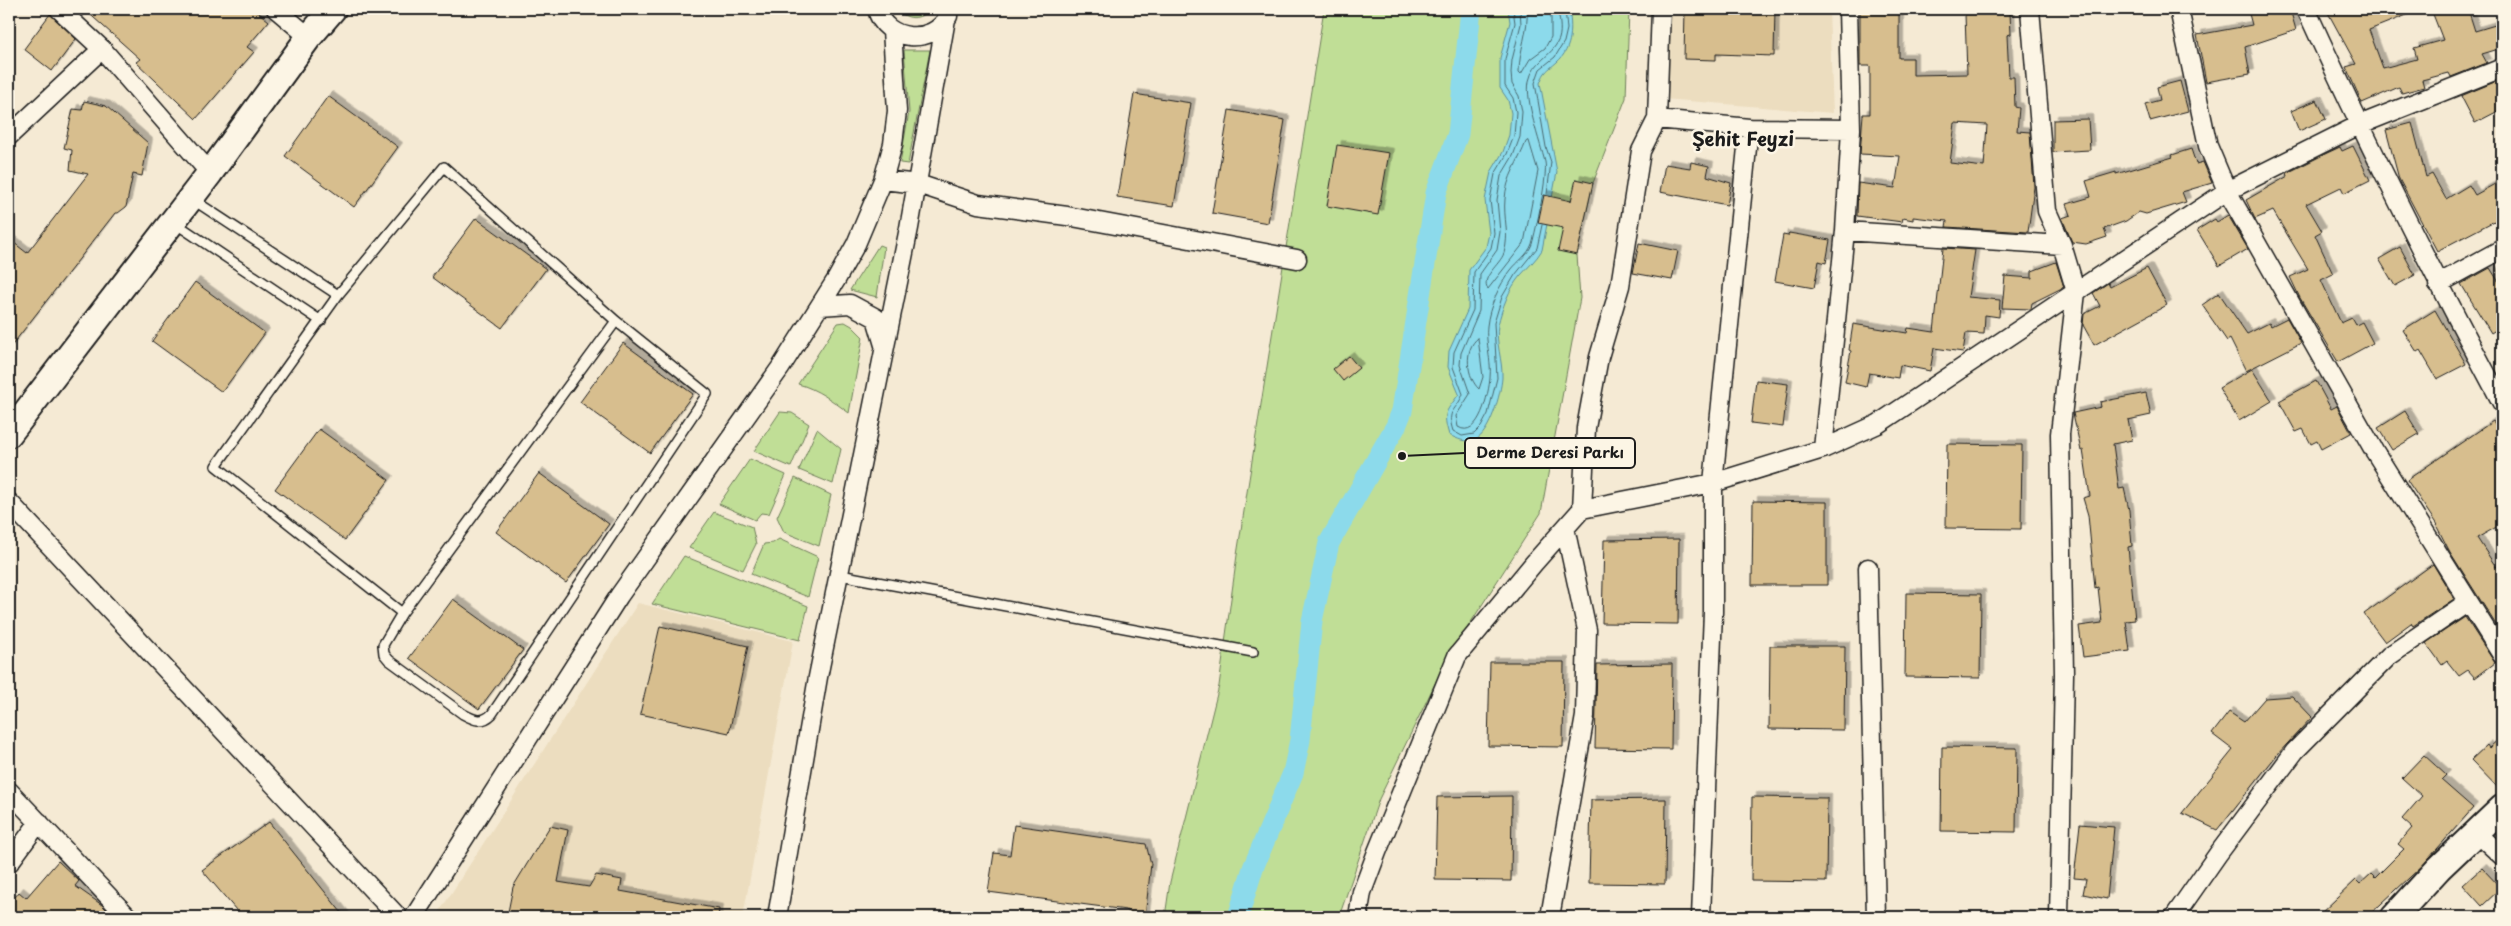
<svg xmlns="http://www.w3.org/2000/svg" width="2511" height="926" font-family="'Playpen Sans',sans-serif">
	<defs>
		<filter id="shadow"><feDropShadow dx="4.5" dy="-4.5" stdDeviation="0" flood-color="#0004"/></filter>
	</defs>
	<rect width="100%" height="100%" fill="#f5ead4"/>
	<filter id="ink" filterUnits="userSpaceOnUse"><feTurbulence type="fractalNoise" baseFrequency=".02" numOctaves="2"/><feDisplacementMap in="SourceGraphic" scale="10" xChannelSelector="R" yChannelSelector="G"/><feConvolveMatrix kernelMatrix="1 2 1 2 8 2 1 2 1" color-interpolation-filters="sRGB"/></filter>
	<g filter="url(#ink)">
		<path fill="#ecddbf" d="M1666,9H1829L1833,113L1664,99Z
			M638,603L793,641L743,917H436Z"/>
		<path fill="#c0de96" stroke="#6e7d59" d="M897,9H929C920,21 906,20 897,9Z
			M1324,9H1629L1626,98L1593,183L1577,255L1580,298L1541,513L1446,661L1379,799L1339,917H1165L1170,882L1219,686L1237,555Z
			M904,50H930L908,164L900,163L909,112Z
			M879,245L884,247L877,297L850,290Z
			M845,322L852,326L863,337L849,413C833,401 817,389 798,384L838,323Z
			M780,412L792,413L809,424L791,467L754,451Z
			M817,429L841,449L833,484L799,470Z
			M750,459L786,475L769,514L761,513L755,520L719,504Z
			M795,478L831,495L819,546L784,532L777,517Z
			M714,512L752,527L756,544L743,570L689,548Z
			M779,539L818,557L808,597L751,574L764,544L773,543Z
			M684,556L808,606L800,640L652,604Z"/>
		<path fill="#8cdaeb" stroke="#5f8e98" d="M1508,9H1569C1572,27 1573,48 1557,62C1547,71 1545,70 1540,83L1557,172L1542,250C1536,260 1528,267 1520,276C1509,289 1502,308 1498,325C1495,342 1503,361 1502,378C1501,393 1490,434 1475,440C1465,443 1458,439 1449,435C1442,412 1446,412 1459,394L1448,367L1449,351L1468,309L1469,270L1486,247L1489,233L1485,200L1491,172L1503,152L1509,135L1511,113L1508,100L1500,88V58L1510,22Z"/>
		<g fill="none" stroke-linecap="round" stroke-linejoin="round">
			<path stroke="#49686f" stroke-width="1" d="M1513,9L1515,23L1505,59V86L1513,98L1516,112L1514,136L1507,154L1495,174L1490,200L1494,233L1491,248L1474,272L1473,310L1454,352L1453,367L1463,394C1456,412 1446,409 1453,431L1462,436L1474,434L1481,427L1488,414L1497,378L1494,323L1502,297L1515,275L1537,248L1542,225
				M1520,9L1521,24L1512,60L1511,73L1512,84L1519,96L1522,112L1520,137L1513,156L1501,176L1497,200L1500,232L1497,250L1480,274L1479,311L1461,353L1460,365L1470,394L1456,416L1458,427C1479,440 1489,392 1490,378C1492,361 1485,343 1487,326C1489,307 1499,285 1511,270C1517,262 1528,255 1532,244C1536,230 1548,175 1545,162C1540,142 1525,101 1529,81C1533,61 1552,57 1559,39C1562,29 1559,19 1558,9
				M1527,9C1529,31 1519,50 1519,72L1521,74L1530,59L1545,48L1551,37V9
				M1529,141L1538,171L1524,243L1488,289C1480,277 1500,265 1504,253C1510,234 1503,218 1505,199C1506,178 1519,161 1526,142Z
				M1547,194L1551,162L1546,147L1535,83L1540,69L1555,57L1564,42L1567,29L1565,9
				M1478,338L1483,377L1479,389C1467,378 1463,349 1478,338Z"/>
			<path stroke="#8cdaeb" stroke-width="21" d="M1238,917L1253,868L1293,773L1300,740L1312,621L1329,543L1396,426L1402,411L1436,193L1458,134L1471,9"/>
		</g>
		<path fill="#d7be8e" stroke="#1c1c1c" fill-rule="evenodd" filter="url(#shadow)" d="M84,9H254L269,21L247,47L254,52L196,119L136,62L140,59Z
			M1685,9H1775L1774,56L1716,54V60L1684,59Z
			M1860,9H1899V58H1913V75L1967,74L1965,14L2010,13L2011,34L2007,35L2009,77H2014L2015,107L2019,108L2017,131L2030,132L2034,187L2028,232L1946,227L1947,221L1913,217V220L1903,218L1902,222L1857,216L1858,183L1895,188L1900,156L1860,154L1863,114H1870V66H1860ZM1955,123L1987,125L1984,167L1950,163Z
			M2265,9H2290L2296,30L2245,47L2250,74L2206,82L2197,35L2252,25L2249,14Z
			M2326,9H2422L2369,30L2383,68L2417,59L2414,48L2443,40L2431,9H2468L2475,31L2502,23V48L2482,54L2487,63L2451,77L2449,73L2422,80L2424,87L2402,93L2399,87L2362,103L2346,67L2356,64Z
			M50,14L76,39L52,71L24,49Z
			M2180,81L2188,111L2150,121L2145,104L2160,100L2157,87Z
			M2497,81L2502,91V109L2475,123L2461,96Z
			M1134,94L1191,103L1174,206L1117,197Z
			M328,96L398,147L354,207L285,156Z
			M2317,100L2326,119L2299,131L2291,111Z
			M84,101L106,106L148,143L142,176L133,174L126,207L118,213H115L9,349V239L27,253L88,174L70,170L72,150L64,148L73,109L82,110Z
			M1229,110L1285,120L1268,223L1212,213Z
			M2088,119L2090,150L2053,152V120Z
			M2412,123L2426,177L2432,174L2446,199L2469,185L2475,195L2502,180V217L2437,251L2399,179L2386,130Z
			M1337,145L1389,153L1378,215L1327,206Z
			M2353,146L2370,180L2344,193L2341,187L2306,204L2322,231L2315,235L2333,274L2321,280L2341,323L2352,318L2356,325L2362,322L2373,343L2338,362L2300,298L2290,277L2308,269L2273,211L2255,219L2246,200L2288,176L2287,173L2327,153L2340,147L2342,151Z
			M2191,149L2196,164L2203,162L2212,183L2182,192L2186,202L2146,214L2139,212L2126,221L2104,229L2107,237L2086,244L2072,242L2062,218L2071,215L2067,204L2091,197L2086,181L2116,172V174L2173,157L2172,155Z
			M1691,162L1709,166L1707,176L1731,183L1727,205L1660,192L1665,164L1690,168Z
			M1576,179L1593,183L1577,255L1558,251L1563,228L1538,223L1544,195L1571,201Z
			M2228,215L2248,249L2219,266L2197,230L2215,219L2217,222Z
			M476,218L546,269L502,328L432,277Z
			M1789,233L1830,240L1826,263L1819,261L1814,288L1775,281L1783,235L1788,236Z
			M1639,243L1678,251L1672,280L1633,273Z
			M2400,247L2415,275L2395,286L2379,259Z
			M1943,248L1975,250L1968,297L2000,300L1999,317L1985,315L1984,334L1966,333L1963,352L1934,348L1930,371L1900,365L1898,378L1869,373L1866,387L1845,382L1851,351L1849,350L1853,324L1907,333L1908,328L1934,332Z
			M2056,262L2064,287L2032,303L2031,309L2002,308L2005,276L2032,278V271Z
			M2147,268L2167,305L2094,345L2083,325L2084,314L2100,306L2093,293L2108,283L2110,287Z
			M2490,268L2502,287V326L2491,333L2461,284Z
			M195,282L265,333L222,392L152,341Z
			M2219,293L2247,334L2269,323L2271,326L2287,318L2301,343L2246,371L2230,339L2227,341L2202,305Z
			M2435,310L2466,364L2437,379L2420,350L2417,352L2403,330Z
			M623,343L693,394L650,453L580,402Z
			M1349,356L1359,368L1343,381L1333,369Z
			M2252,369L2272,401L2239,421L2219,388Z
			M1756,380L1788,384L1783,427L1751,423Z
			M2316,381L2331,409L2337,406L2351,433L2321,449L2317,441L2311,444L2303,429L2296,432L2279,401Z
			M2146,393L2151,415L2128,420L2132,440L2113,444L2119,489L2124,488L2129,510L2132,546L2128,547L2135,620L2126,621L2130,651L2083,657L2079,626L2102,623L2098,587L2095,588L2088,515L2083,498L2090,496L2083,450L2081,451L2073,413L2101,407L2100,402Z
			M2405,411L2419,434L2392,450L2378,428Z
			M2493,421L2502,434V524L2477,538L2496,567L2502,564V630L2500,631L2450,552L2436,525H2437L2407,480Z
			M319,429L389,480L345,540L275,489Z
			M1947,444L2022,445L2021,529L1946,528Z
			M539,473L609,524L566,583L496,532Z
			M1753,501L1827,502V585H1752Z
			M1679,539L1678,624L1602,623L1604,540Z
			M2433,564L2454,599L2413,626L2411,623L2385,642L2364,614Z
			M1906,593L1981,594L1980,678L1905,677Z
			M453,599L523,650L479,709L409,658Z
			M2465,617L2495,663L2475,678L2468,670L2459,676L2447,661L2442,665L2426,643Z
			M660,626L748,646L729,733L640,714Z
			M1770,646H1845L1844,730L1769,729Z
			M1490,662H1564L1563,747L1488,746Z
			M1672,664L1671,749L1595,748L1597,665Z
			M2292,696L2312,717L2276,756L2217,830L2182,813L2233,750L2212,734L2229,712L2244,722L2265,698Z
			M2502,736V792L2471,760L2487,745L2489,748Z
			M1942,747L2017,748L2016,832L1941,831Z
			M2424,755L2446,775L2441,780L2473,808L2423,865L2367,917H2317L2356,880L2360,884L2371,874L2375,878L2404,849L2398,844L2412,828L2402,819L2422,796L2402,778Z
			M1512,796L1511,881L1435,880L1437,797Z
			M1752,797L1827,798L1826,882L1751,881Z
			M1666,799L1665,884L1589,883L1591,800Z
			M269,822L345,917H242L202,870Z
			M2080,824L2114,827L2107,899L2083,894L2086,879L2074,878Z
			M1014,825L1146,844L1151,864L1145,917H1138L1126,910L988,892L994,853L1010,855Z
			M550,826L568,830L558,882L589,887L596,875L622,880L620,891L719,909L718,917H507L513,887Z
			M58,861L79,881L75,886L102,905L114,917H9V905L19,892L26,898Z
			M2482,868L2501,888L2482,906L2463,885Z"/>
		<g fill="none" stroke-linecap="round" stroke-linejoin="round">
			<g stroke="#1c1c1c" stroke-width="12">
				<path id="lane" d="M192,199L338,295
					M175,223L321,321
					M840,575L1253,652
					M402,613L216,466L338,295L444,167L616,321L707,394L492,714C482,724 474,720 463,714L389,660L384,654L383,645L402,613L616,321"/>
			</g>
			<g stroke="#1c1c1c" stroke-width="21">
				<path id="street" d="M59,9L102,49L210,173
					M276,9L309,37
					M877,9C884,42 934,46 948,16
					M2030,9L2047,211L2062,245L2076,292L2060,434L2064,674L2059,917
					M2179,9L2208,146L2227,191L2375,452L2502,655
					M2306,9C2367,143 2433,274 2502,403
					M1657,119L1749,128L1713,483V612L1701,917
					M1749,128L1851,129L1848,9
					M9,136L102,49
					M883,180L918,184L978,204L1067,216L1297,259
					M1845,231L2062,245
					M2438,284L2502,249
					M820,306L850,304L876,318L884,345
					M1823,449L1845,231L1851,129
					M9,502L398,917
					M1582,509L1713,483L1823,449L1878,424L2227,191L2359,125L2502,68
					M1868,568L1876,917
					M9,791L128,917
					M2476,832L2502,856
					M9,863L39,822
					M414,917L619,596L781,367L836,280L856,244L883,180L893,144L897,111L892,30
					M777,917L818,677L909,228L946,19
					M1358,917L1362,892L1377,852L1457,656L1534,563L1582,509L1586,428L1599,357L1620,286L1641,151L1657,119L1661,9
					M1550,917L1585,716L1587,630L1565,528
					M2174,917L2218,854L2295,751L2389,656L2468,602"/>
			</g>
			<g stroke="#1c1c1c" stroke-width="29">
				<path id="secondary" d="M9,434L210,173L309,37L333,9
					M2394,917L2439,868L2502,808"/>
			</g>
			<use href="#lane" stroke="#fcf5e5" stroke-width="9"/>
			<use href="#street" stroke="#fcf5e5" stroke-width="18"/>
			<use href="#secondary" stroke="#fcf5e5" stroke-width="25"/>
		</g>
	</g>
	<g text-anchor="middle" stroke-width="5" stroke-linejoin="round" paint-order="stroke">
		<g font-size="19" font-weight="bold" fill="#1c1c1c" stroke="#fcf5e5">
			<text x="1743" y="146">Şehit Feyzi</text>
		</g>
	</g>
	<path fill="none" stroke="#1c1c1c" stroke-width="2" d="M1402 456L1465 453"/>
	<circle fill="#1c1c1c" stroke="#fcf5e5" stroke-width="2" cx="1402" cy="456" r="5"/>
	<rect fill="#fcf5e5" stroke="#1c1c1c" stroke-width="2" x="1465" y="438" width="170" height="30" rx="5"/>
	<g font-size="15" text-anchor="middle" font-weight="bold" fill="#1c1c1c">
		<text x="1550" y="458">Derme Deresi Parkı</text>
	</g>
	<rect width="2511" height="926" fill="none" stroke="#fcf5e5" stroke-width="30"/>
	<rect x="15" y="15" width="2481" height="896" fill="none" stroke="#1c1c1c" stroke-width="2" filter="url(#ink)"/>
</svg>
